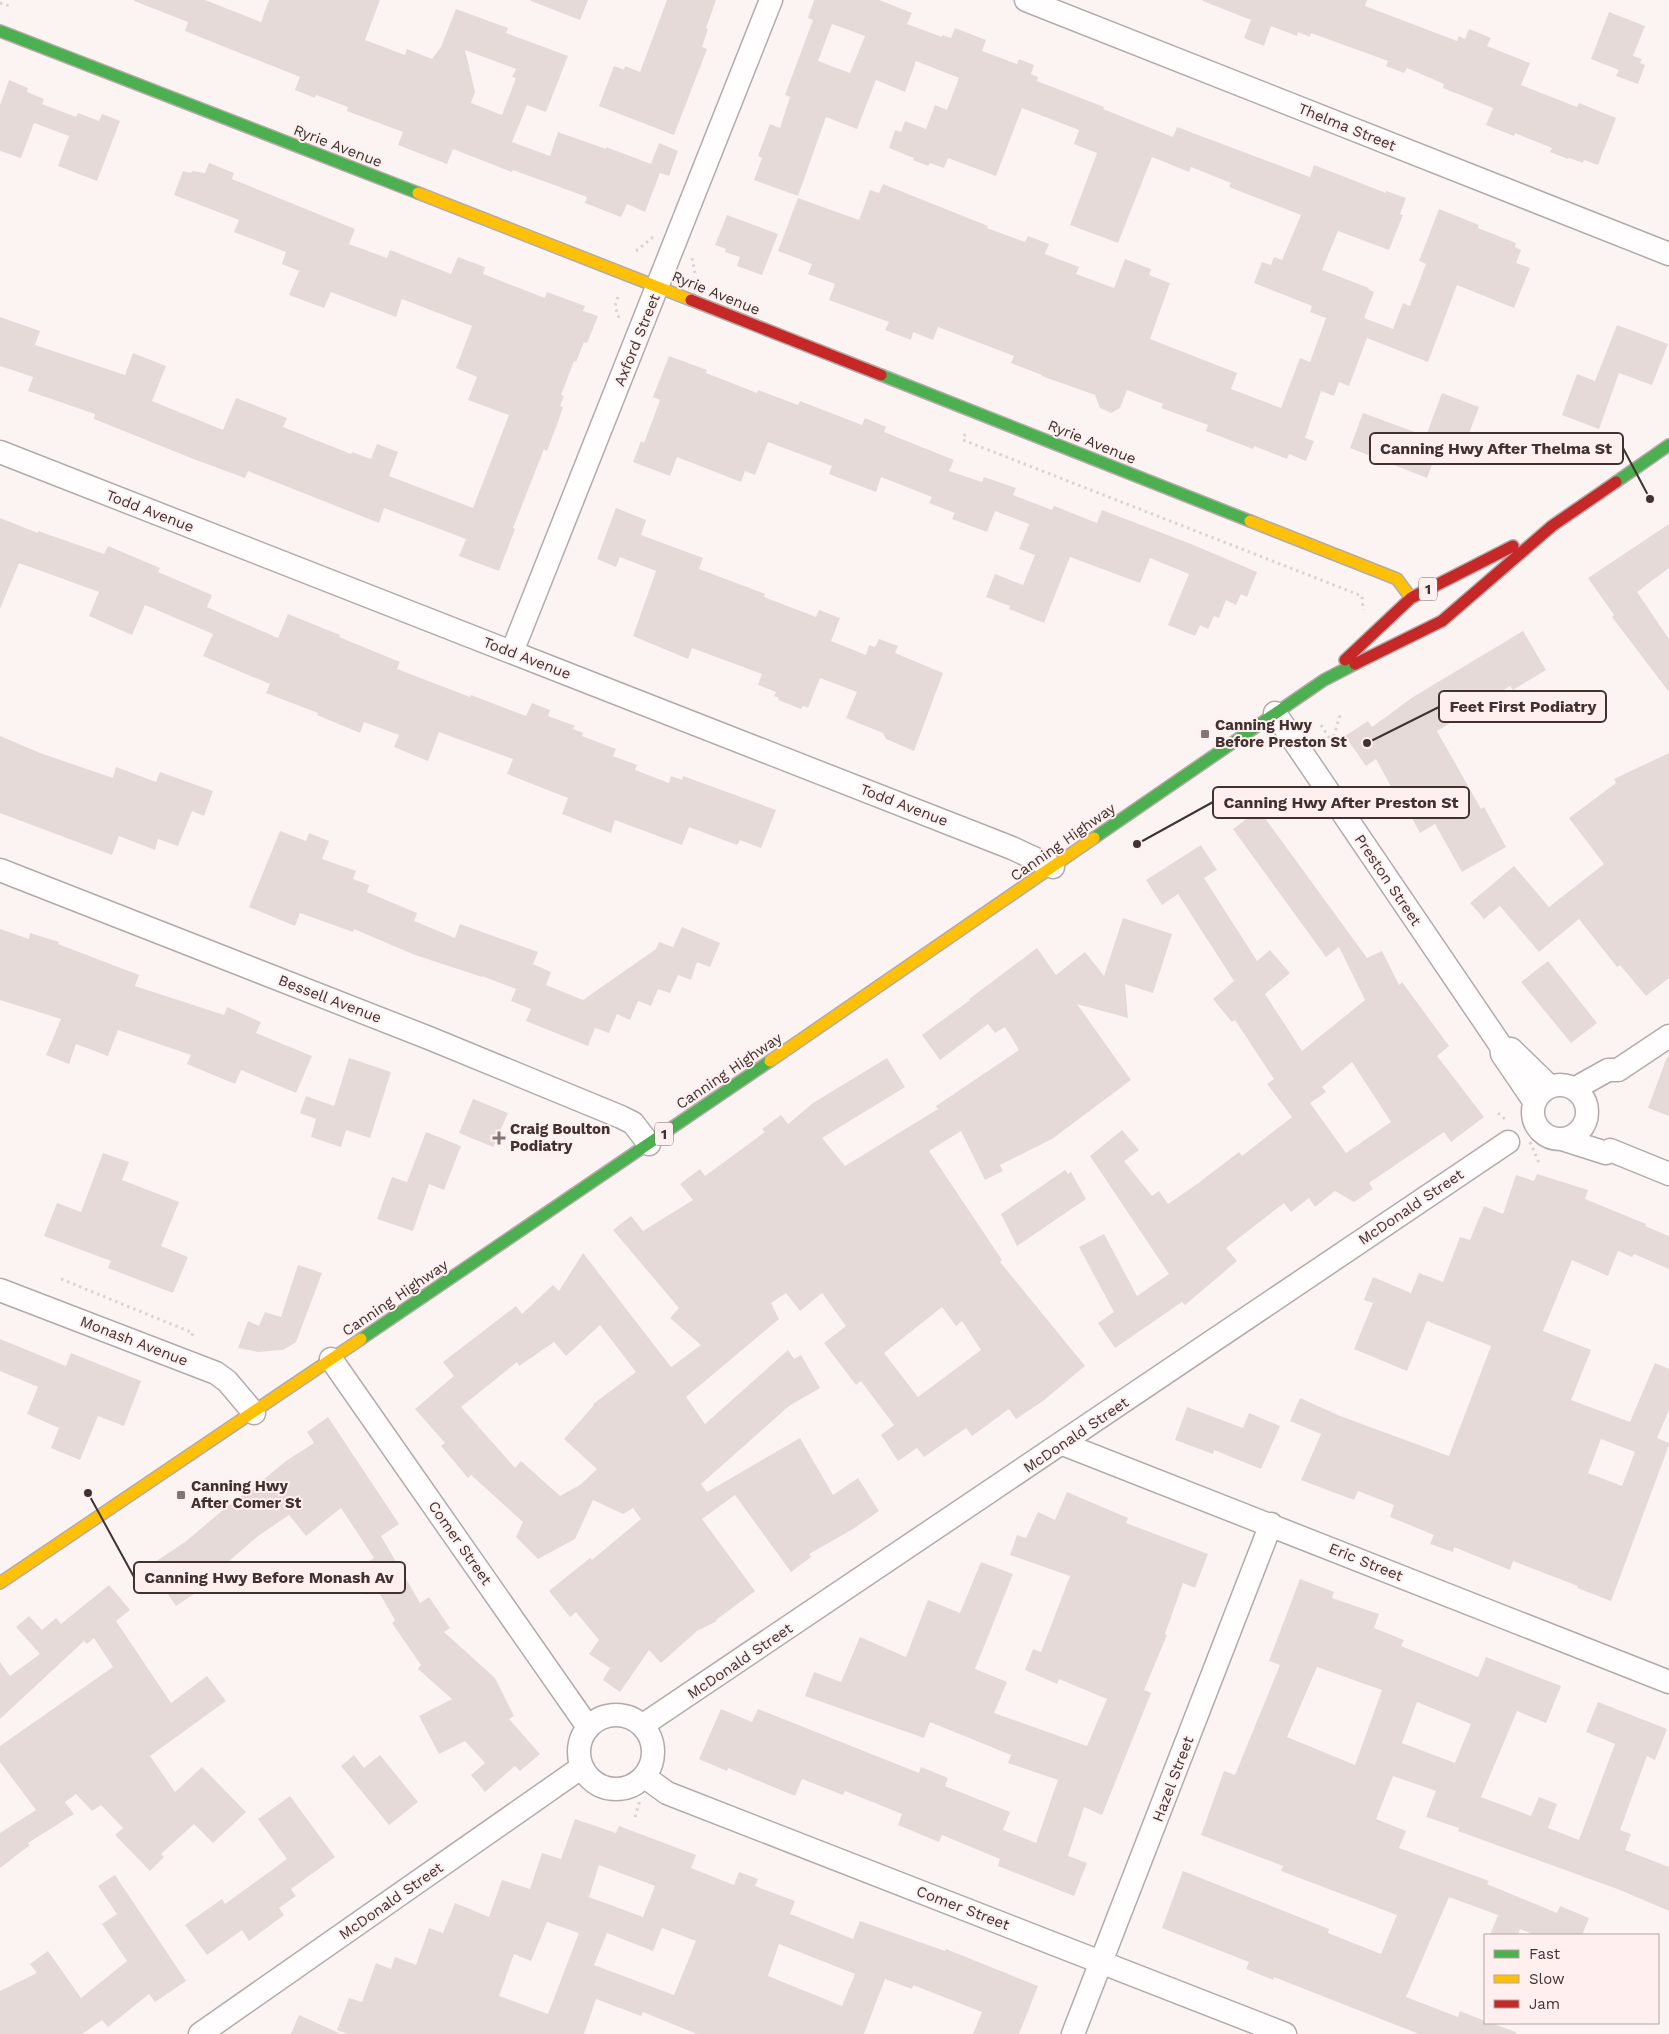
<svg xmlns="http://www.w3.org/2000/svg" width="1669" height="2034" font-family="'Work Sans',sans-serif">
	<rect width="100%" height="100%" fill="#fcf4f2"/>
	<path fill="#e6dad9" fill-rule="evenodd" d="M134,0H205L261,22L269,0H380L365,40L405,55L407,49L432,59L441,47L456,9L508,28L506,33L568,56L546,112L527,105L512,142L550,156L558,132L606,149V147L651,164L659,143L678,151L669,176L660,173L645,212L627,204L621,217L585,203L587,197L513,170L512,172L453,149L447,164L398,145L403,132L347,111L348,107L316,95L315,98L295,90L300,77L185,31L188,22L134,1ZM465,50L516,69L512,77L516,78L502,115L471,103L475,92Z
		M531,0H588L580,20L531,1Z
		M667,0H716L706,28L708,29L702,47L707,49L674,135L599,106L614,66L624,70L625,66L640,72Z
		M814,0H879L912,13L907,24L942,37V35L951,38L955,28L986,40L982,51L1017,64L1019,59L1034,65L1031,74L1038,77L1037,81L1104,107L1103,109L1173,137L1177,127L1310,177L1314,165L1386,193V191L1406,198L1400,214L1403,215L1389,250L1338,231L1322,270L1369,288L1368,289L1374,292L1364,318L1393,329L1403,303L1410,306L1426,264L1419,261L1439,209L1479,225L1478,228L1516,243L1515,247L1521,250L1516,263L1530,268L1514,308L1457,285L1428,362L1367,338L1349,386L1339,382L1334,396L1321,391L1305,438L1314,441L1306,461L1289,454L1287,459L1254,446L1253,449L1206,431L1208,425L1161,408L1163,404L1127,390L1120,408L1111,413L1100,408L1095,395L1042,376V375L1011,363L1014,356L938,327L933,340L913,332L911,340L885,330L889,322L829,300L835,284L808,274L812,264L778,251L798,198L859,220L870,190L879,193L883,184L988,226L987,228L1025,242L1028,236L1049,244L1045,254L1079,267L1076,274L1114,288L1125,259L1151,269L1149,275L1170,283L1150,339L1237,373L1231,389L1281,408L1300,358L1310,362L1326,318L1310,312L1312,306L1254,283L1262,262L1271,265L1274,257L1282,260L1301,215L1229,187L1231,183L1191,167L1189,172L1152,157L1118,243L1070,225L1097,153L1074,144L1079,130L1022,108L996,176L948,158L944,168L930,163L928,166L913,160L914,158L889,148L895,130L901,132L905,121L926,129L935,105L947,110L959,78L916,61L905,92L876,80L857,129L826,117L798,196L754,180L762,158L758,156L770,124L780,128L790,97L785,95L813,20L808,18ZM832,24L865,36L850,73L818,61Z
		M1203,0H1367L1365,6L1457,41L1459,36L1465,39L1469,29L1491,38L1487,46L1530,63L1521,85L1577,107L1579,103L1616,118L1598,165L1584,160L1583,163L1569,158L1568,159L1550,152L1552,148L1515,133L1514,136L1486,125L1493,108L1443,88L1444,84L1407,68L1404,73L1386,66L1388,61L1311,33L1310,37L1298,32L1297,36L1271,26L1264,46L1244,38L1251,20L1203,1Z
		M1609,12L1645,26L1633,56L1642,59L1640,63L1645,65L1638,84L1616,76L1619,70L1591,59Z
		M9,80L28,88L27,92L44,99L42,104L76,117L78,113L99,121L102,114L120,121L97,181L58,166L69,136L34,123L21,158L0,151V105Z
		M209,163L234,173L232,179L355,229L349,244L387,258L390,250L451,274L458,257L485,267L483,274L545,298L547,292L585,306L583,311L598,316L587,343L584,342L576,362L574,361L561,395L564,396L560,406L563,407L558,422L547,451L544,449L513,528L515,529L499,571L459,556L466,539L384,508L379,523L248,471L245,478L196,460L94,419L95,414L28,391L33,377L0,366V317L40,331L35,345L125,375L133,353L166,366L152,401L223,430L236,398L287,418L283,427L351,454L352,452L371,459L377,444L398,452L389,476L473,508L509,415L468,400L477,377L456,368L472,326L402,299L396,317L331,292L324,308L289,295L299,271L282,264L286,252L234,232L239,220L174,195L183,171L191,173L192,171L205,173Z
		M727,215L778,234L762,275L737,266L740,257L725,252L726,249L715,245Z
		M1617,325L1668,344L1652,385L1619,373L1599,429L1562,415L1577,374L1595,381Z
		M669,356L707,370L706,373L757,393L758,390L798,405L800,401L862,425L865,418L886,427L884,432L954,460L949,471L982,482L984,477L1016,488L1013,495L1052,510L1054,506L1097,523L1102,510L1191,544L1257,572L1247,597L1241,594L1236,605L1226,600L1219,618L1214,616L1208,629L1200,625L1195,636L1168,625L1189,574L1150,558L1140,583L1070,557L1044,623L1009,609L1010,606L986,597L995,574L1023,585L1035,555L1019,549L1029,524L995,511L987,532L952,519L955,513L929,503L932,497L881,477L876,492L829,474L832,466L768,442L755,475L745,471L741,482L677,457L670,476L633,462L641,441L644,443L660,400L653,397Z
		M1442,393L1479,407L1459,460L1437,451L1427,478L1350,448L1363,413L1426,436Z
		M616,508L646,520L641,535L703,558L699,569L765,594L764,597L816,617L819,610L840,618L831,641L866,655L869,645L875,647L879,639L898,646L895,653L943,673L914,751L886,739L883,733L846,718L857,692L820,678L808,708L803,706L801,709L778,700L779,698L774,696L776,692L758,685L762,674L692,648L688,659L633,636L656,571L620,557L616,567L597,559Z
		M0,518L38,533V531L104,554L108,546L160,568L158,572L212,595L207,607L278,638L288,614L340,635L339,637L400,662L397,669L470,697L471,695L526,716L532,703L550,710L548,716L575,726L573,729L583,733L582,736L616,749L613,756L637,765L635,770L669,783L671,776L682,780L683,776L776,810L761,848L740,840L737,845L689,827L682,845L615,820L611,833L562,814L568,798L507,774L513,759L439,732L428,761L394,747L399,735L364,722L360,733L317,715L318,713L266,693L270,684L203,656L213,634L145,605L132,635L89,616L99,592L19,563L0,609Z
		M1669,524V568L1637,592L1669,639V692L1612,617L1614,615L1588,578Z
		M1523,631L1546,670L1513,690L1510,686L1437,731L1481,809L1484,807L1506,847L1462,872L1435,824L1420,833L1404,803L1401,805L1376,759L1366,766L1345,736L1368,721L1372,727L1413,697Z
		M0,736L40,753L113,778L116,767L156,782L160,772L213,791L204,816L192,811L178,846L158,839L155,850L119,836L112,855L0,813Z
		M1669,753V978L1646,996L1620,965L1617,967L1579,919L1539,952L1500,906L1484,919L1470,903L1514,866L1549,907L1604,864L1569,818L1616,783L1614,779Z
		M1259,810L1367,958L1382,951L1399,985L1402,982L1449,1046L1437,1056L1484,1117L1451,1142L1444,1132L1369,1183L1373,1189L1354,1202L1335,1191L1315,1207L1309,1198L1291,1212L1284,1203L1226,1248L1237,1261L1185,1305L1182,1302L1115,1348L1098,1323L1114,1312L1079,1247L1104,1234L1137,1296L1169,1274L1090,1156L1122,1130L1139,1150L1124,1161L1152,1196L1159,1191L1168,1204L1197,1184L1239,1152L1242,1156L1292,1117L1267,1084L1274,1079L1235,1020L1232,1022L1213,999L1234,981L1178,894L1162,905L1146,880L1201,845L1217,870L1204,878L1257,961L1270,950L1290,973L1265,994L1302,1051L1365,1000L1339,947L1326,957L1233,829ZM1352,1062L1391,1122L1346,1153L1310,1103L1326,1092L1322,1087Z
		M280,831L306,841L309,833L329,841L322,859L356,871L353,879L369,885L367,892L417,913L414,921L455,938L460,924L538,952L533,964L551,972L546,985L583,1000L656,949L659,942L673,947L682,927L720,943L710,967L697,962L691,980L678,975L670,993L658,989L651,1006L638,1001L630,1020L617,1014L609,1033L595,1028L588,1046L526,1021L531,1009L511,1001L516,989L482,976V977L415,955L354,929L353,932L300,913L295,926L249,907Z
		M1123,918L1172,934L1153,993L1125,984L1128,1018L1077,1004L1131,1080L1052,1139L1000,1165L1003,1171L985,1180L961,1131L929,1151L1002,1260L1000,1262L1085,1366L1043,1401L1016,1419L1009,1409L972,1436L966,1428L924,1457L917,1448L898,1461L881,1435L894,1425L861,1381L856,1385L824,1343L846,1326L822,1293L800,1311L786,1293L771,1303L779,1319L686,1397L705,1424L788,1350L794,1359L801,1355L820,1388L789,1406L701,1484L707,1492L800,1438L833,1495L858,1478L879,1511L853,1529L809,1554L811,1557L791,1572L735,1495L702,1519L755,1591L716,1620L717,1621L697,1631L661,1663L649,1650L620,1692L603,1680L610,1668L589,1654L599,1640L576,1612L570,1617L549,1591L590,1558L592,1560L641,1519L633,1508L623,1514L593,1500L575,1539L538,1559L516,1537L523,1522L471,1475L468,1478L441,1446L445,1443L415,1409L454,1376L443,1362L516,1306L522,1314L553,1285L559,1291L583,1253L671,1367L701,1345L670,1318L679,1308L613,1230L631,1216L643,1231L693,1200L680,1184L700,1169L705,1176L765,1132L762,1129L781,1115L788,1124L813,1103L887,1058L905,1087L822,1138L845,1166L938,1109L936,1106L1019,1050L1005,1027L995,1033L988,1024L940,1060L922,1035L970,1000L969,999L1037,948L1056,975L1085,952L1104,976ZM942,1307L956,1326L962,1321L981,1350L918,1397L884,1353ZM600,1325L636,1372L593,1404L594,1405L564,1439L597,1469L580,1485L560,1496L521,1461L515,1468L461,1407L517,1362L519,1366L554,1342L566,1356Z
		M0,929L29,939L30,933L59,942L58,944L139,975L135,986L224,1015L227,1007L261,1022L256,1033L312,1056L296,1093L241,1070L235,1084L187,1064L191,1055L118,1030L108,1056L76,1044L69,1064L46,1055L61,1019L0,1000Z
		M1548,961L1597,1023L1571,1043L1521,982Z
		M1667,1057H1669V1116L1648,1108Z
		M349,1058L391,1072L370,1138L346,1130L341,1147L311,1137L316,1119L300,1113L306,1096L334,1106Z
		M473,1099L508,1113L493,1147L459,1133Z
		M426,1132L461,1146L444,1190L429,1184L413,1231L377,1219L392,1177L407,1182Z
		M103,1153L129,1162L122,1180L179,1202L161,1246L188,1257L173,1293L108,1268L111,1261L44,1236L57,1203L81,1212Z
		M1065,1170L1068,1174L1071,1172L1086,1199L1017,1246L1001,1214Z
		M1537,1174L1588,1190L1585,1199L1646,1224L1645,1226L1669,1236V1269L1634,1254L1632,1257L1618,1251L1608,1276L1572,1260L1543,1331L1591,1350L1571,1400L1630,1422L1655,1363L1669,1369V1410L1657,1438L1669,1443V1445L1611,1601L1577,1588L1578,1586L1513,1561L1510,1570L1454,1547L1453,1552L1430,1544L1434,1535L1390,1517L1394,1505L1358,1491L1354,1500L1301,1480L1321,1434L1290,1421L1300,1398L1340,1416L1449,1456L1491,1346L1427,1321L1407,1371L1354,1349L1373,1303L1364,1300L1373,1277L1411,1293L1419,1273L1443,1282L1460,1237L1470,1240L1484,1206L1503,1214L1516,1175L1534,1181ZM1601,1439L1635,1452L1622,1486L1588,1473Z
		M298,1265L322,1273L296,1342L283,1350L258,1352L238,1348L248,1321L259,1326L265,1312L281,1317Z
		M0,1339L66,1366L71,1353L141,1381L124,1426L98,1416L80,1460L51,1448L59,1428L27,1414L38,1387L0,1371Z
		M1187,1407L1243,1428L1249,1413L1280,1426L1261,1469L1214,1450L1213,1454L1175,1440Z
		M328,1417L399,1524L381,1536L420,1603L429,1597L450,1628L444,1632L495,1678L514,1716L509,1719L540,1754L520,1771L515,1766L485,1792L471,1775L485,1763L465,1741L439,1754L419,1716L452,1699L418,1669L421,1665L392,1623L395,1620L377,1589L366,1595L352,1571L374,1558L341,1508L306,1536L289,1515L258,1536L204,1583L206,1586L176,1606L149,1566L185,1542L229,1505L253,1488L286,1461L314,1443L307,1432Z
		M1067,1492L1128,1518L1126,1523L1208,1554L1195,1588L1183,1583L1165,1634L1167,1635L1144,1690L1151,1693L1102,1815L1084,1807L1068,1856L1087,1863L1074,1896L998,1866L1000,1859L942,1835L939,1842L898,1825L902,1814L845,1791L843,1795L802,1779L795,1796L728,1768L727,1771L699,1759L721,1709L752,1722L758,1709L919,1773L921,1767L948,1778L945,1786L1010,1812L1003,1830L1036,1843L1058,1780L1008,1763L1011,1755L930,1722L924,1738L805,1696L814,1672L841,1682L860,1637L906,1657L928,1600L960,1613L981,1562L1013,1574L975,1669L1007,1682L994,1713L1087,1746L1107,1699L1059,1679L1057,1684L1025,1670L1033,1649L1041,1652L1070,1576L1010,1555L1017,1535L1026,1538L1038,1512L1055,1520Z
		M1300,1579L1334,1592L1332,1598L1379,1614L1374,1628L1404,1640L1401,1646L1478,1677L1486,1657L1561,1686L1546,1723L1517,1711L1481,1797L1531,1816L1539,1797L1557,1804L1548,1828L1579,1840L1615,1744L1586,1732L1598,1702L1667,1729L1655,1760L1647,1756L1620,1830L1631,1834L1625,1850L1669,1867V1911L1620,1890L1458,1831L1459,1828L1426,1817L1436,1791L1393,1776L1376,1819L1406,1831L1399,1848L1489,1881L1487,1884L1557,1913L1560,1906L1589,1918L1582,1935H1535L1520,1929L1518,1935H1490L1498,1915L1449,1897L1406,1997L1458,2017L1460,2011L1485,2021V2023H1491L1516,2032V2034H1419L1274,1977L1273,1980L1246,1969L1249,1962L1162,1928L1183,1871L1329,1929L1328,1933L1381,1954L1397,1915L1281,1871L1283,1866L1201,1835L1224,1771L1235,1775L1280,1665L1269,1661ZM1317,1667L1382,1690L1355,1765L1287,1737ZM1417,1702L1471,1724L1455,1763L1402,1743Z
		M109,1585L130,1610L116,1621L171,1703L207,1676L226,1701L150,1756L175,1792L202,1767L246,1812L213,1843L194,1824L161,1854L164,1857L150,1871L115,1835L123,1828L101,1805L92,1811L76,1794L65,1802L74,1814L28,1843L30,1845L0,1868V1833L36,1810L0,1762V1746L113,1667L94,1638L87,1644L84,1641L0,1719V1662L10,1676L40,1654L16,1627L29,1616L42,1630L56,1618L61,1624Z
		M354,1755L364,1768L380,1755L418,1802L389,1825L341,1766Z
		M290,1796L335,1857L291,1889L296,1896L279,1908L284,1915L249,1941L242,1930L207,1955L185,1925L222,1899L225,1904L287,1859L258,1819Z
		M575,1819L616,1833L619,1826L696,1855L691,1868L734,1885L739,1872L758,1879L755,1886L795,1901L790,1914L853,1939L860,1921L945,1951L946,1949L1038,1986L1019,2034H973L982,2012L913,1985L912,1989L885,1979L864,2034H697L643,2012L641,2016L596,1999L584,2034H348L337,2030L349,1998L362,2002L376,1963L391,1969L395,1957L416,1965L429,1928L443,1933L455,1903L489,1917L502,1880L530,1889L542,1853L561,1859ZM599,1865L655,1886L643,1917L589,1897ZM547,1922L579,1933L548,2014L499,1996L514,1954L531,1961ZM662,1928L696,1941L674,1995L594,1965L607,1933L653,1951ZM779,1944L855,1974L842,2006L768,1976Z
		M115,1875L186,1981L155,2002L149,1994L108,2027L102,2020L82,2034H0V1991L37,1973L30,1964L48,1951L81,1998L127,1961L102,1924L117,1914L98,1886Z
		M299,2015L341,2034H291Z"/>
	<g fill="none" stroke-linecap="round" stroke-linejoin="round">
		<g stroke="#b4aba9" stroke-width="25">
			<path id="street" d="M1026,0L1669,254
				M0,452L1012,848L1053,867
				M512,652L771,0
				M1275,713L1501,1046L1502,1054L1534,1101
				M0,870L429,1038L621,1117L633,1123L649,1144
				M1511,1049L1549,1086
				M1533 1112a27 27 0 1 1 54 0a27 27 0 1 1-54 0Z
				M1574,1089L1608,1070H1618L1669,1036
				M1562,1139L1606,1153L1610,1150L1669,1174
				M0,1290L216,1373L227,1381L254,1413
				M331,1359L588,1727
				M1063,1444L1669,1682
				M579 1752a37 37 0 1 1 74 0a37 37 0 1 1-74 0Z
				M643,1725L1508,1142
				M645,1777L667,1793L1285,2034
				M200,2034L582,1767
				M1073,2034L1271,1524"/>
		</g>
		<g stroke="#b4aba9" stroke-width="14">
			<path id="fast" d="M0,31L418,193
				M881,375L1250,521
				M1616,482L1669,445
				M1094,838L1324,680L1355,664
				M361,1339L770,1061"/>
		</g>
		<g stroke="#b4aba9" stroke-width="14">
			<path id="slow" d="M418,193L691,300
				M1250,521L1397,579L1411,598
				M770,1061L1094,838
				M0,1583L361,1339"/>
		</g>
		<g stroke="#b4aba9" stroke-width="14">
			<path id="jam" d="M691,300L881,375
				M1345,660L1411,598L1513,546
				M1355,664L1442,621L1552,526L1616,482"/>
		</g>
		<path stroke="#d7d5d4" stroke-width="3" stroke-dasharray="2.5 4" stroke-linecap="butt" d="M0,3L10,6
			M636,251L653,237
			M692,258L695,273
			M618,297L615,306L620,321
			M965,434L963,440L1362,596L1363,610
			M1321,725L1332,742L1341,712
			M1498,1113L1506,1120
			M1530,1142L1540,1165
			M61,1279L193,1333L190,1339
			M635,1817L640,1800"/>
		<use href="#street" stroke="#fffdfd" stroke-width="22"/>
		<use href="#fast" stroke="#4caf50" stroke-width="11"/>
		<use href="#slow" stroke="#ffc107" stroke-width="11"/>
		<use href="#jam" stroke="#c62828" stroke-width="11"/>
	</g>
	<g fill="#817674" stroke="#fff0ef" stroke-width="2">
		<rect x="1200" y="729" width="10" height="10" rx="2.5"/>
		<path d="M496.5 1130.5h5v5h5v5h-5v5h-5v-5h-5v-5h5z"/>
		<rect x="176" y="1490" width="10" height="10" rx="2.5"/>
	</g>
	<g text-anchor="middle" stroke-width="4" stroke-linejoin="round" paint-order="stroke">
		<g fill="#fff0ef" stroke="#796b69" stroke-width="1">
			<rect x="1419" y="577.5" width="18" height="23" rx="4"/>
			<rect x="655" y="1122.5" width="18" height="23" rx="4"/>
		</g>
		<g font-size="14" font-weight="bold" fill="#3f3230">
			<text x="1428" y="594">1</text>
			<text x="664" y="1139">1</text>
		</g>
		<g font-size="15" fill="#3f3230" stroke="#fff0ef">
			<text transform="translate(1347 127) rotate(22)" y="5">Thelma Street</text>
			<text transform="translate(338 146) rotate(21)" y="5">Ryrie Avenue</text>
			<text transform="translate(716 293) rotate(22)" y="5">Ryrie Avenue</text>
			<text transform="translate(637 340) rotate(-68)" y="5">Axford Street</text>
			<text transform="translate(1092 442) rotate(22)" y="5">Ryrie Avenue</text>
			<text transform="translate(150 511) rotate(21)" y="5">Todd Avenue</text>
			<text transform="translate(527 658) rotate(21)" y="5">Todd Avenue</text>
			<text transform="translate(904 805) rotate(21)" y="5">Todd Avenue</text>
			<text transform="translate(1063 842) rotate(-35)" y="5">Canning Highway</text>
			<text transform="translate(1388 880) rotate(56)" y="5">Preston Street</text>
			<text transform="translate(330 999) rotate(21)" y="5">Bessell Avenue</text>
			<text transform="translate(729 1071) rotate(-34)" y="5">Canning Highway</text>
			<text transform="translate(1411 1207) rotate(-34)" y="5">McDonald Street</text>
			<text transform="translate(395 1298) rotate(-34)" y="5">Canning Highway</text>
			<text transform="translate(134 1341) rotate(21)" y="5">Monash Avenue</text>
			<text transform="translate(1076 1435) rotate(-34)" y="5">McDonald Street</text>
			<text transform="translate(460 1543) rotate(55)" y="5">Comer Street</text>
			<text transform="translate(1366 1562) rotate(22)" y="5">Eric Street</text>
			<text transform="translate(740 1661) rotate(-34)" y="5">McDonald Street</text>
			<text transform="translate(1173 1779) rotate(-69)" y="5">Hazel Street</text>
			<text transform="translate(391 1901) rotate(-35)" y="5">McDonald Street</text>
			<text transform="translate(963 1908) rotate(21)" y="5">Comer Street</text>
		</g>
		<g font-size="15" font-weight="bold" fill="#3f3230" stroke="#fff0ef" text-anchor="start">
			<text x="1215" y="730">Canning Hwy<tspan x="1215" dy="17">Before Preston St</tspan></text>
			<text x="510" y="1134">Craig Boulton<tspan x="510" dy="17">Podiatry</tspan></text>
			<text x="191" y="1491">Canning Hwy<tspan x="191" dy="17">After Comer St</tspan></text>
		</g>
	</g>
	<path fill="none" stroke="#3f3230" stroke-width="2" d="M1650 499L1623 448M1367 743L1439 707M1137 844L1213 802M88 1493L134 1577"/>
	<g fill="#3f3230" stroke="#fff0ef" stroke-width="2">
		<circle cx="1650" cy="499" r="5"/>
		<circle cx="1367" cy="743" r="5"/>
		<circle cx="1137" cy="844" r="5"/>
		<circle cx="88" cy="1493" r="5"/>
	</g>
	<g fill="#fff0ef" stroke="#3f3230" stroke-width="2">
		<rect x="1370" y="433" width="253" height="31" rx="5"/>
		<rect x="1439" y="691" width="167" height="31" rx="5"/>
		<rect x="1213" y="787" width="256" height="31" rx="5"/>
		<rect x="134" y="1562" width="271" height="31" rx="5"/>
	</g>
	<g font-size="16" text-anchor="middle" font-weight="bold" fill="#3f3230">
		<text x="1496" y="454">Canning Hwy After Thelma St</text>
		<text x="1523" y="712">Feet First Podiatry</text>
		<text x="1341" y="808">Canning Hwy After Preston St</text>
		<text x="269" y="1583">Canning Hwy Before Monash Av</text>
	</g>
	<rect x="1484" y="1934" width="175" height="90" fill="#fff0ef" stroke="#b2a4a3"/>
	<rect x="1494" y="1950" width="25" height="8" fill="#4caf50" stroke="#b2a4a3"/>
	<text x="1529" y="1959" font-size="15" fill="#3f3230">Fast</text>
	<rect x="1494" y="1975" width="25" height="8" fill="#ffc107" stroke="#b2a4a3"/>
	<text x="1529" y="1984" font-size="15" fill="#3f3230">Slow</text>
	<rect x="1494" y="2000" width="25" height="8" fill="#c62828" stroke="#b2a4a3"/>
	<text x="1529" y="2009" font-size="15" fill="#3f3230">Jam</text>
</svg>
